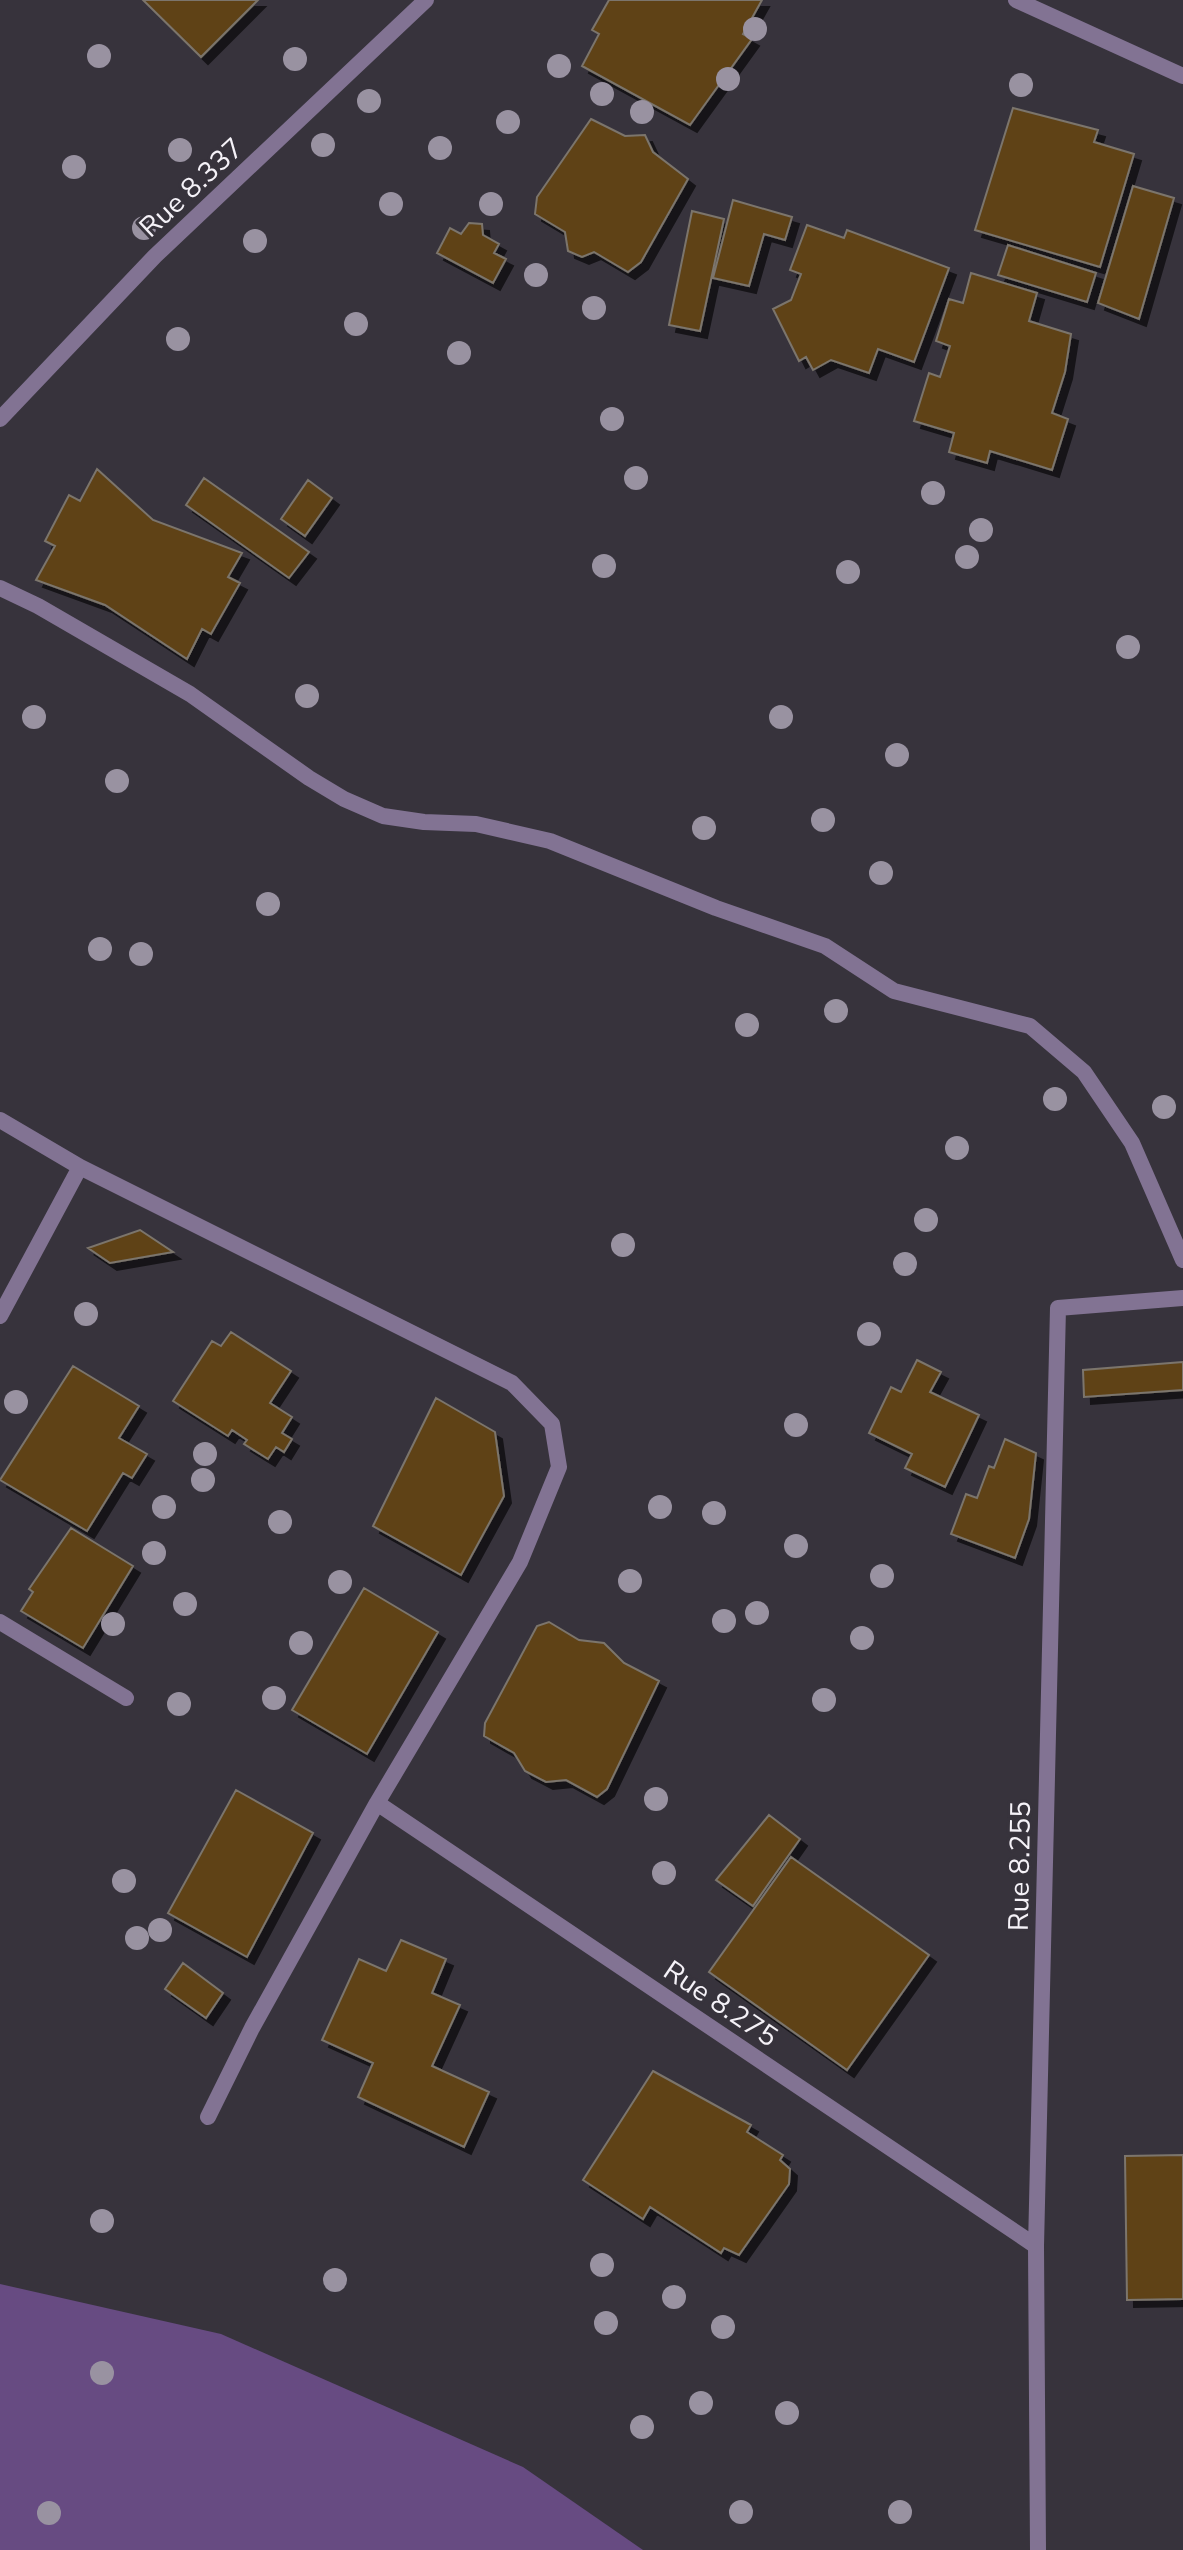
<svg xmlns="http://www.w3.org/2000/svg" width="1183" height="2550" font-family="'Nunito Sans',sans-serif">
	<defs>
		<filter id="shadow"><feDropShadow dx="7" dy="7" stdDeviation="0" flood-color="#0009"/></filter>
	</defs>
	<rect width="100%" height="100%" fill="#37333c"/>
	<path fill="#674b82" d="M0,2284L221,2334L523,2467L643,2550H0Z"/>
	<path fill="#5e4219" stroke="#7b756c" stroke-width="2" filter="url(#shadow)" d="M143,0H258L201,57Z
		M609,0H762L743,34L752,39L690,125L582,66L599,34L592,30Z
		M1013,108L1098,130L1094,142L1134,154L1100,267L975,230Z
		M591,119L625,136L645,135L653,152L688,179L641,262L628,272L594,252L582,257L568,251L565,232L535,214L537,197Z
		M1133,186L1174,198L1139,319L1098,303Z
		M733,200L792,217L785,240L764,234L749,286L713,278Z
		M692,211L724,219L700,331L669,325Z
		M469,223L482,224L483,235L499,244L494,253L506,259L493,283L437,253L450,228L461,234Z
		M807,225L844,238L847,230L949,268L914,362L878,349L869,373L831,360L813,370L806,357L799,361L773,309L791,300L801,274L790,270Z
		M1008,245L1096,273L1087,302L998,275Z
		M971,273L1037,293L1029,321L1071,334L1065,372L1052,413L1068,419L1052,470L990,451L987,463L949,452L954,433L914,421L929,373L940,377L950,346L936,341L949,299L963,303Z
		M97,469L153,520L242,553L228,577L240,583L211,634L202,629L187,659L105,605L36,580L55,546L45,541L69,495L80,501Z
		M204,478L309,552L289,578L186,505Z
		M308,480L332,498L305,536L281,519Z
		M140,1230L173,1252L110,1263L88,1248Z
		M231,1332L291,1371L270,1403L292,1417L282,1433L292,1439L284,1452L276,1447L268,1459L244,1444L247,1440L232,1430L228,1436L173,1401L212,1341L221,1346Z
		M917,1360L941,1372L930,1392L979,1415L945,1487L905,1468L912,1454L869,1433L891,1387L901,1392Z
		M1183,1362V1390L1084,1397L1083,1370Z
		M73,1366L139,1406L119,1438L147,1454L132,1478L123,1473L87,1531L0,1480Z
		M436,1398L495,1432L504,1496L461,1575L373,1526Z
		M1005,1439L1036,1453L1029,1519L1015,1558L951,1534L966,1494L977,1498L989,1466L994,1468Z
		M71,1528L133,1566L83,1648L21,1611L33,1592L29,1589Z
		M364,1588L438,1632L367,1754L292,1710Z
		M549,1622L579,1640L604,1643L624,1663L659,1681L607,1789L597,1797L566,1780L546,1782L525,1771L514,1753L484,1736L485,1723L537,1626Z
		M236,1790L313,1833L247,1957L168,1913Z
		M769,1815L800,1839L753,1906L716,1880Z
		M791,1857L929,1955L847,2070L709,1972Z
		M401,1940L446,1959L432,1993L460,2005L432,2066L489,2092L464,2147L358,2097L373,2063L322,2040L359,1959L386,1971Z
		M183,1963L223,1993L206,2018L165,1989Z
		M653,2071L751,2125L747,2132L783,2155L780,2160L790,2169L789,2184L739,2255L724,2248L721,2253L650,2207L643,2219L583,2180Z
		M1183,2155V2299L1127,2300L1125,2156Z"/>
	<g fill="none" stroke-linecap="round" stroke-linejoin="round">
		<path stroke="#827393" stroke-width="16" d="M1016,0L1183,76
			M0,419L155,256L426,0
			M0,588L38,606L190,694L309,778L344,799L383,816L424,822L476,824L550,841L716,908L825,946L894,991L1030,1026L1084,1072L1132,1143L1183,1260
			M0,1120L80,1167L512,1383L552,1424L559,1467L520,1562L377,1803L252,2028L208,2117
			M0,1316L80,1167
			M0,1622L126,1698
			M377,1803L1036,2246
			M1038,2550L1036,2246L1058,1308L1183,1298"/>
	</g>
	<g fill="#9992a1">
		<circle cx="755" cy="29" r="12"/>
		<circle cx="99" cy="56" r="12"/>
		<circle cx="295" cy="59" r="12"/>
		<circle cx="559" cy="66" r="12"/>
		<circle cx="728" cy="79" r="12"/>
		<circle cx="1021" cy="85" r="12"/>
		<circle cx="602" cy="94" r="12"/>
		<circle cx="369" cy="101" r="12"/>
		<circle cx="642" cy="112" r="12"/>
		<circle cx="508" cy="122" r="12"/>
		<circle cx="323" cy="145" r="12"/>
		<circle cx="440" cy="148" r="12"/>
		<circle cx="180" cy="150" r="12"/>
		<circle cx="74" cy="167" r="12"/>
		<circle cx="391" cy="204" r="12"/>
		<circle cx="491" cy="204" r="12"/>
		<circle cx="144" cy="228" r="12"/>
		<circle cx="255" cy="241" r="12"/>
		<circle cx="536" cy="275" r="12"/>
		<circle cx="594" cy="308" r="12"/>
		<circle cx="356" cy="324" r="12"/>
		<circle cx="178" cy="339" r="12"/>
		<circle cx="459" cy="353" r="12"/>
		<circle cx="612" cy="419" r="12"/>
		<circle cx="636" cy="478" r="12"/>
		<circle cx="933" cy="493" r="12"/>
		<circle cx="981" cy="530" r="12"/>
		<circle cx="967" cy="557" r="12"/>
		<circle cx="604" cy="566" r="12"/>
		<circle cx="848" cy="572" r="12"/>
		<circle cx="1128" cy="647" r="12"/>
		<circle cx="307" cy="696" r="12"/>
		<circle cx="34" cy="717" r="12"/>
		<circle cx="781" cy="717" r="12"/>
		<circle cx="897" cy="755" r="12"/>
		<circle cx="117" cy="781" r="12"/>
		<circle cx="823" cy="820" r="12"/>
		<circle cx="704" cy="828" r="12"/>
		<circle cx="881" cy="873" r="12"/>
		<circle cx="268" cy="904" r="12"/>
		<circle cx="100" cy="949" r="12"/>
		<circle cx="141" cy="954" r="12"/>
		<circle cx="836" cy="1011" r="12"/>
		<circle cx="747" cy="1025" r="12"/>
		<circle cx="1055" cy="1099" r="12"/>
		<circle cx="1164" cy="1107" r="12"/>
		<circle cx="957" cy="1148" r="12"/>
		<circle cx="926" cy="1220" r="12"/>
		<circle cx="623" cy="1245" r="12"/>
		<circle cx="905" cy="1264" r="12"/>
		<circle cx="86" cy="1314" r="12"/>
		<circle cx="869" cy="1334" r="12"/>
		<circle cx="16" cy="1402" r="12"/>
		<circle cx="796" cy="1425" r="12"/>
		<circle cx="205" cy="1454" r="12"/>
		<circle cx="203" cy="1480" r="12"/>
		<circle cx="164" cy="1507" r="12"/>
		<circle cx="660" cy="1507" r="12"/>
		<circle cx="714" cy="1513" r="12"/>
		<circle cx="280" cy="1522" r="12"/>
		<circle cx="796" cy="1546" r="12"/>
		<circle cx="154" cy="1553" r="12"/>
		<circle cx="882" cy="1576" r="12"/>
		<circle cx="630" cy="1581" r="12"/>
		<circle cx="340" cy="1582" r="12"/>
		<circle cx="185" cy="1604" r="12"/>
		<circle cx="757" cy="1613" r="12"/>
		<circle cx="724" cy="1621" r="12"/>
		<circle cx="113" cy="1624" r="12"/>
		<circle cx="862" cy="1638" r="12"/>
		<circle cx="301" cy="1643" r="12"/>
		<circle cx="274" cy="1698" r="12"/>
		<circle cx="824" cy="1700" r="12"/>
		<circle cx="179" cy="1704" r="12"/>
		<circle cx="656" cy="1799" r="12"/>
		<circle cx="664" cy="1873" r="12"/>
		<circle cx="124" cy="1881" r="12"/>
		<circle cx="160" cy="1930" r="12"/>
		<circle cx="137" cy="1938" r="12"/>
		<circle cx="102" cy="2221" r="12"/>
		<circle cx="602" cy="2265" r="12"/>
		<circle cx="335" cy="2280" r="12"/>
		<circle cx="674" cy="2297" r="12"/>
		<circle cx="606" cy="2323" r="12"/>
		<circle cx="723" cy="2327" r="12"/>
		<circle cx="102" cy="2373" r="12"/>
		<circle cx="701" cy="2403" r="12"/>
		<circle cx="787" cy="2413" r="12"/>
		<circle cx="642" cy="2427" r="12"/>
		<circle cx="741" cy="2512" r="12"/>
		<circle cx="900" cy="2512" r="12"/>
		<circle cx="49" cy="2513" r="12"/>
	</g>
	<g text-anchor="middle" stroke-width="6" stroke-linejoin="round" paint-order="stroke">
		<g font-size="28" fill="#f5f2f8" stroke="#37333c">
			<text transform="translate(191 187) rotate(-43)" y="10">Rue 8.337</text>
			<text transform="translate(1019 1866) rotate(-89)" y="10">Rue 8.255</text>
			<text transform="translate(721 2003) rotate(34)" y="10">Rue 8.275</text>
		</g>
	</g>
</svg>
